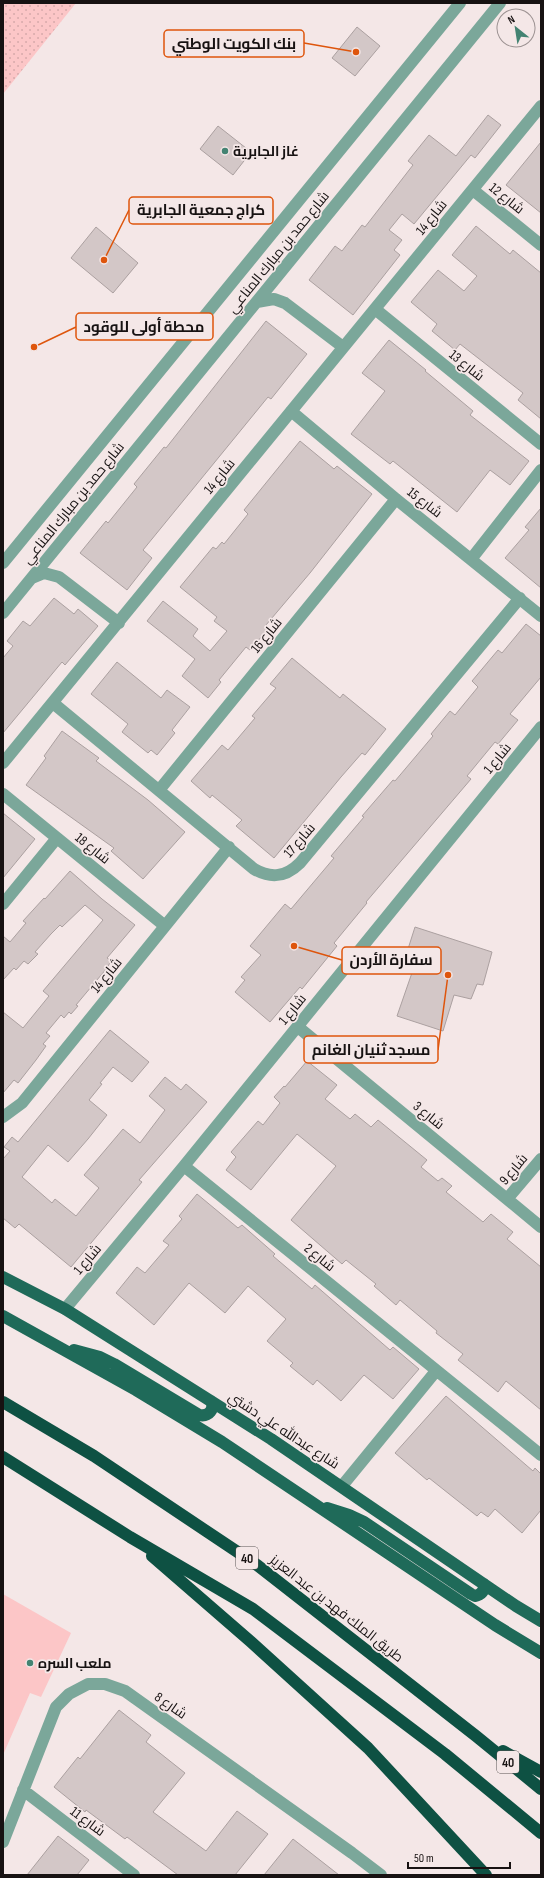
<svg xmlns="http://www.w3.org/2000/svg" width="544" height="1878" font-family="'Sofia Sans Condensed',Cairo,sans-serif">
	<defs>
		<pattern id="park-dots" width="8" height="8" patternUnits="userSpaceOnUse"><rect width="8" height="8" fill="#fcc6c7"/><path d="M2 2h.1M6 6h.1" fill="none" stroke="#d7a9aa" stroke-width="1.8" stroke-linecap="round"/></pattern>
	</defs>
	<rect width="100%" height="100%" fill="#f4e7e7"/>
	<path fill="url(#park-dots)" d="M3,3H76L3,94Z"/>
	<path fill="#fcc6c7" d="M3,1594L71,1633L41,1697L30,1693L3,1755Z"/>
	<path fill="#d3c7c7" stroke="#aba0a0" d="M357,27L380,46L355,76L332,58Z
		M488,115L501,125L475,158L471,155L414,224L402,214L389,230L402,240L394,250L400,255L353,315L309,280L335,246L342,251L362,225L365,227L413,165L408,161L429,135L456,156Z
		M218,126L251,152L233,175L200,149Z
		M541,142V213L506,185Z
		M476,226L510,254L513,250L541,273V419L518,400L523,393L460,344L455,350L432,331L437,324L411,302L438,270L464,291L477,276L452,255Z
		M96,227L138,263L113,293L71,258Z
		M266,321L307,354L271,399L268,397L143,550L152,558L127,590L80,553L106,521L108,523L137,487L134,484L164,447L166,448Z
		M389,340L426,370L425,371L473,411L470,415L529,461L510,485L490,470L457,512L393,461L390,464L351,434L385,391L362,373Z
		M300,441L334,469L337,466L372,494L310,573L266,625L269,628L250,650L246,647L219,680L221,682L208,698L182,676L195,659L147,621L163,601L198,629L193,636L210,651L227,631L214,621L217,617L180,587L213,547L216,549L222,542L224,544L248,514L244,510Z
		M541,508V588L505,558L529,530L525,527Z
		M54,598L74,614L78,609L98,626L65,665L62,662L3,733V658L13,646L7,641L23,621L30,626Z
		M526,624L541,636V677L510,714L518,720L498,744L495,742L467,776L471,779L366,902L367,903L334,943L337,946L302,989L300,987L270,1022L235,992L245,980L241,977L261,955L250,946L285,904L291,909L334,858L331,856L364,817L362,816L393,780L395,781L433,736L431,734L450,711L455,715L478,687L472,681L498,650L502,653Z
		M292,658L340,698L343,694L386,729L365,755L362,753L341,777L274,858L236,826L242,820L212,795L210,798L191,781L222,745L228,750L255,718L252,716L276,688L270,684Z
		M117,662L161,698L167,690L190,707L172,730L175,733L157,755L151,750L148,753L122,732L128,724L91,694Z
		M62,731L99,758L96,761L148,800L185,832L143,879L111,851L114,848L26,785L46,758L44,756Z
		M3,813L35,839L3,878Z
		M70,871L102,899L135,925L107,958L111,961L107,968L76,1005L78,1006L71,1014L69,1012L64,1018L61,1015L46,1033L50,1036L43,1044L46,1046L36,1060L18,1083L14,1080L3,1093V1012L23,1028L49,996L43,991L103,920L85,905L62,927L60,925L51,934L35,952L38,954L28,964L24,961L16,970L14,968L3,980V936L10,942L26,923L23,921L44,898L45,899Z
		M415,927L492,952L483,985L477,984L471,999L454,995L443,1031L397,1016L414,967L408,965L412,950L408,949Z
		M110,1030L149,1062L132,1082L113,1067L100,1083L102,1084L89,1100L107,1115L88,1139L68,1162L48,1145L22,1177L52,1203L55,1199L76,1216L99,1188L84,1175L123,1129L140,1143L165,1110L149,1096L165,1077L181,1090L186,1084L207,1102L139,1180L142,1182L71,1267L19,1224L15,1228L3,1218V1159L10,1151L4,1147L12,1137L18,1142Z
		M307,1061L337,1085L325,1099L350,1119L355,1114L371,1127L378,1120L427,1160L421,1167L438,1181L442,1178L452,1186L446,1192L483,1222L491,1214L513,1232L507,1239L541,1267V1410L506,1381L498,1392L482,1379L458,1360L463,1354L436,1333L437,1331L400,1300L396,1305L374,1286L376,1284L346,1260L342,1264L291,1220L336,1166L297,1134L251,1190L226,1170L236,1157L231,1152L258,1121L263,1125L280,1103L274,1097L284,1086L285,1087Z
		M197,1194L238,1228L242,1225L275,1254L273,1256L312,1289L315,1285L390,1350L393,1347L419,1369L393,1399L364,1375L341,1401L317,1380L313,1385L290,1366L293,1363L267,1341L286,1319L248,1286L225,1313L189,1283L154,1325L116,1293L137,1267L145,1273L169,1245L163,1241L182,1219L179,1216Z
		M446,1396L533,1471L535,1468L541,1474V1510L522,1533L495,1509L488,1517L481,1512L477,1516L429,1478L427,1480L395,1453Z
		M119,1710L151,1735L146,1742L185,1773L153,1812L206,1851L237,1811L268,1834L235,1875H178L127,1837L125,1839L86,1810L85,1812L54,1787L78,1757L80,1759Z
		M58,1836L89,1860L77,1875H27Z
		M293,1839L339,1875H264Z"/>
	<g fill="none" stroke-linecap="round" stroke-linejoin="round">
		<path stroke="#7ba79a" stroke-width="12" d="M473,190L541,245
			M257,302L274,299L285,303L343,347
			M375,309L541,444
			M291,411L396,499L541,616
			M472,558L541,470
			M3,563L460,3
			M32,578L44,573L59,577L119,623
			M3,613L500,3
			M53,703L254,869C271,879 286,877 300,863L520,598
			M3,763L541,106
			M160,789L396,499
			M3,794L165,926
			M3,904L57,838
			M298,1027L541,1227
			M3,1117L22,1103L229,847
			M184,1166L541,1455
			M507,1199L541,1159
			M65,1309L184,1166L541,727
			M342,1486L436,1371
			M23,1790L134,1875
			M3,1842L56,1707L69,1694L88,1684H105L125,1691L352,1853L381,1875"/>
		<path stroke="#1f6a59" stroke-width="12" d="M3,1277L65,1309L271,1439L516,1606L541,1621
			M3,1316L136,1390L222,1442L495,1625L541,1653
			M74,1350L100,1357L114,1364L199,1415C209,1417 215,1409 211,1401
			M327,1508L349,1515L364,1522L471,1594L475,1596C481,1595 485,1591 484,1584"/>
		<path stroke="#0e5143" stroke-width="12" d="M3,1402L94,1456L257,1565L476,1736L541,1789
			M3,1457L130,1537L253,1609L445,1754L541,1833
			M152,1556L250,1641L368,1748L486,1875
			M503,1751L541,1772"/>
	</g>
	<g fill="#438372" stroke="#f4e7e7" stroke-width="1.5">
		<circle cx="225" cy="151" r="4"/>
		<circle cx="30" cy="1663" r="4"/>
	</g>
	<g text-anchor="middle" stroke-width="3.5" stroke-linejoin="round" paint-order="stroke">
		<g fill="#f4e7e7" stroke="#595252" stroke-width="1">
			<rect x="236" y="1547" width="22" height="22" rx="3"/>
			<rect x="497" y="1751" width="22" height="22" rx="3"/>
		</g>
		<g font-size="13" font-weight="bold" fill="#171212">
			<text x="247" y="1563">40</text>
			<text x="508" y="1767">40</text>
		</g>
		<g font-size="14" font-weight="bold" fill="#171212" stroke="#f4e7e7" text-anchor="start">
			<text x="233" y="156">غاز الجابرية</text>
			<text x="38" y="1668">ملعب السره</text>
		</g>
		<g font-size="14" fill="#171212" stroke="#f4e7e7">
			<text transform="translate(507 198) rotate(39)" y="5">شارع 12</text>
			<text transform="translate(431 217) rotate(-51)" y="5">شارع 14</text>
			<text transform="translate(278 252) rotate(-51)" y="5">شارع حمد بن مبارك المناعي</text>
			<text transform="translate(467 365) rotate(39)" y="5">شارع 13</text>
			<text transform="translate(219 476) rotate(-51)" y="5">شارع 14</text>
			<text transform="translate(425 502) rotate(38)" y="5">شارع 15</text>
			<text transform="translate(73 503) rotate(-51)" y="5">شارع حمد بن مبارك المناعي</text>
			<text transform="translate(266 635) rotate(-51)" y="5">شارع 16</text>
			<text transform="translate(497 758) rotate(-51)" y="5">شارع 1</text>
			<text transform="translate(299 840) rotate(-49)" y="5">شارع 17</text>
			<text transform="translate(93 848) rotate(39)" y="5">شارع 18</text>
			<text transform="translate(106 975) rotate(-51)" y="5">شارع 14</text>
			<text transform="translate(292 1009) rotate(-51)" y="5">شارع 1</text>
			<text transform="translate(429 1115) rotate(39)" y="5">شارع 3</text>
			<text transform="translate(513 1169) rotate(-50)" y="5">شارع 9</text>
			<text transform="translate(320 1257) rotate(39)" y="5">شارع 2</text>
			<text transform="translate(87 1259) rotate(-50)" y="5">شارع 1</text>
			<text transform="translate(284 1430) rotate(33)" y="5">شارع عبدالله علي دشتي</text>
			<text transform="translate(337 1608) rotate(38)" y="5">طريق الملك فهد بن عبد العزيز</text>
			<text transform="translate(171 1705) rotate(35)" y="5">شارع 8</text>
			<text transform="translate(88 1821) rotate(37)" y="5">شارع 11</text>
		</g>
	</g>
	<path fill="none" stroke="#de550c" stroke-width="1.5" d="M356 52L304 43M104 260L129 210M34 347L76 327M294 946L342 960M448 975L438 1050"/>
	<g fill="#de550c" stroke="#f4e7e7" stroke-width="1.5">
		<circle cx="356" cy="52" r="4"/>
		<circle cx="104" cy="260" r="4"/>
		<circle cx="34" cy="347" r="4"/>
		<circle cx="294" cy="946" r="4"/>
		<circle cx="448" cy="975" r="4"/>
	</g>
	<g fill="#f4e7e7" stroke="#de550c" stroke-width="1.5">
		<rect x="164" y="30" width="140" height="27" rx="4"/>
		<rect x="129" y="197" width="144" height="27" rx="4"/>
		<rect x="76" y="313" width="137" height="27" rx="4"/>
		<rect x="342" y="947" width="99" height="27" rx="4"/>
		<rect x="304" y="1036" width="134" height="27" rx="4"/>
	</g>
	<g font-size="15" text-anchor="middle" font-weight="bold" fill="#171212">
		<text x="234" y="49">بنك الكويت الوطني</text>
		<text x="201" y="215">كراج جمعية الجابرية</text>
		<text x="144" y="332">محطة أولى للوقود</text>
		<text x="391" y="965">سفارة الأردن</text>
		<text x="371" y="1055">مسجد ثنيان الغانم</text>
	</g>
	<rect width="544" height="1878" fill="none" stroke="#171212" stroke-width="8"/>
	<g transform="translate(516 28) rotate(330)"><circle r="19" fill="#f4e7e7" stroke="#9c9292"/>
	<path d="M0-3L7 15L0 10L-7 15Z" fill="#438372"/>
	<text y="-6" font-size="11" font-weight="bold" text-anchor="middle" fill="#171212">N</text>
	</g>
	<path d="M408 1862v6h102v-6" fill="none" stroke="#171212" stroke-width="2"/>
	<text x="414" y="1862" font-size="12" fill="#171212" stroke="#f4e7e7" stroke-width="3" paint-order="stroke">50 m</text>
</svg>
